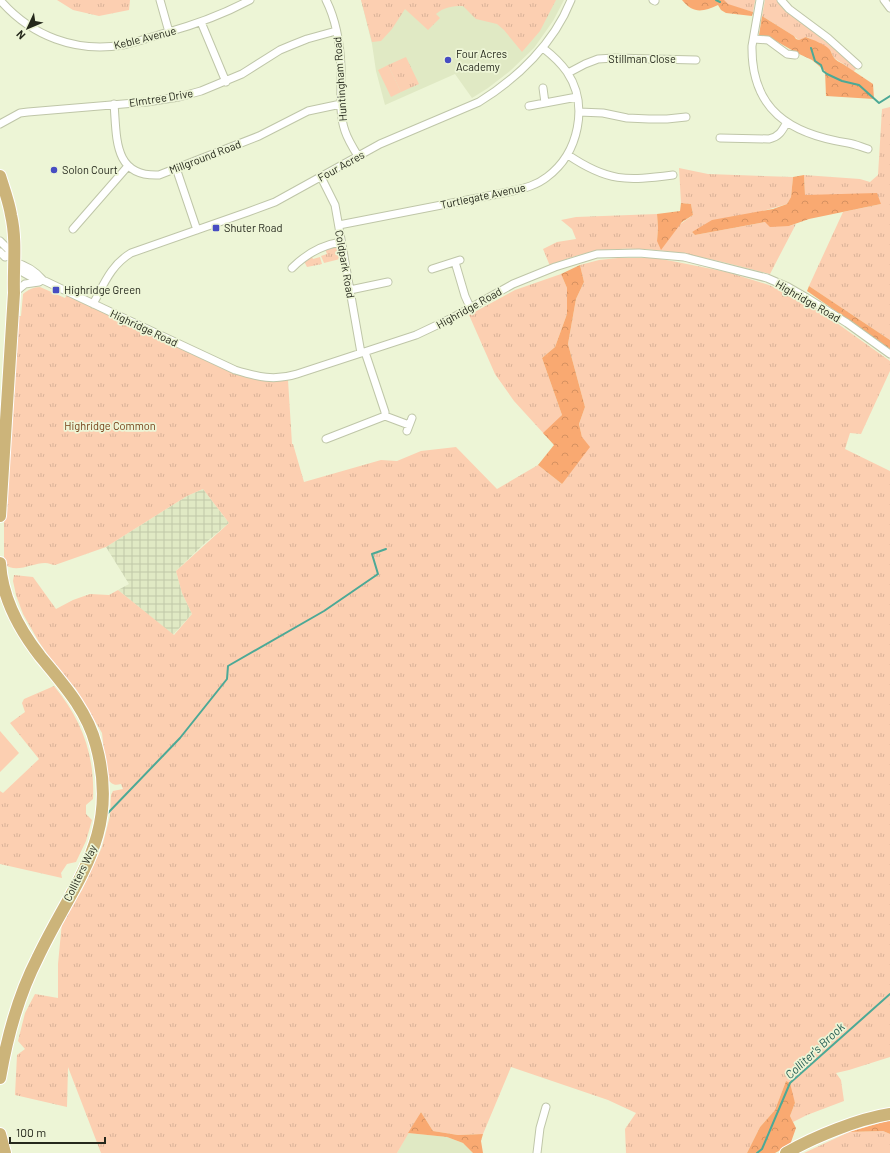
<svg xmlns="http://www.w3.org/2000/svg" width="890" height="1153" font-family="Barlow,sans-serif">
	<defs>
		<pattern id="industrial-grid" width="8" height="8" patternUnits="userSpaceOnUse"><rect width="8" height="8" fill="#e0e9c4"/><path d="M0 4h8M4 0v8" fill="none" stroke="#c0c8a8"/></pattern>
		<pattern id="grass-tufts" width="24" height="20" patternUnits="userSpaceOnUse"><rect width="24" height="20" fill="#fccfb1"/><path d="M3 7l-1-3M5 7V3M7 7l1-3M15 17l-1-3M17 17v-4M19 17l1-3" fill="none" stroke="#d8b298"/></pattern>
		<pattern id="forest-crowns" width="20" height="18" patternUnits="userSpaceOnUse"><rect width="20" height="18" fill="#f9a971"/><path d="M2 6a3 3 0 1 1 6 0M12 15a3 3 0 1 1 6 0" fill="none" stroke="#d59161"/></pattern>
	</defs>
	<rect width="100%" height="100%" fill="#edf5d6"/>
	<path fill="#e0e9c4" d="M361,0H564L553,21L534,48L510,71L488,88L472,98L455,74L385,105L376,71L372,44Z
		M408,1133L447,1137L463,1143L473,1153H397Z"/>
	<path fill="url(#industrial-grid)" d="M203,489L229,523L204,544L176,571L182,593L192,614L173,635L118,590L129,584L106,547L187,496Z"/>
	<path fill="url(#grass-tufts)" d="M57,0H130L129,10L99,16L73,10Z
		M361,0H556L540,31L522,52L504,30L497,24L476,19L463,6C452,6 444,7 436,14L440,18L428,30L405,9L392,29L381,41L372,42Z
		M710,0H755V1L753,12Z
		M765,0H778L780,2V4L784,9H786L857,68L853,72C849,69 846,65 842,63C836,59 833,59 831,51L807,37L799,40L796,38L794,36L762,16Z
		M406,57L419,84L401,92L388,65Z
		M890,107V340L809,286L843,212L881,204L805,195L804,175L860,179L870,182L878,175L882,109Z
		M679,168L708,174L793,177L791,197L787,204L692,232L695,235L765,222L789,226L796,224L770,274C700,256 619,232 550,266L543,249L557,242L576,239L572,229L561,220L576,217L657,214L658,228L657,241L693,215L691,204L681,203Z
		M338,246L340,259L324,263L321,256L327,254L325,249Z
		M311,255L313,259L320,257L322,264L307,267L304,261Z
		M618,258H655L677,262L727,272L769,285L802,301L834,321L890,361V371L861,434L850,433L845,449L890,471V1057L849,1070L836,1073L841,1080L844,1101L807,1115L793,1122L790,1116L795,1103L786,1081L775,1110L760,1127L747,1153H626L625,1129L636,1113L608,1100L511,1067L483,1134L458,1135L433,1131L421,1112L397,1153H101L68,1067L67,1107L15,1095L17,1055L25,1049L18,1041L25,1013L35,994L58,998V964L62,922L82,890L102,847L110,816L111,795L113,791L123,789L121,784C114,786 111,784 107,778L102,733L76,689L55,665L39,642L23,614L16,595L13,581L14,575L33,577L56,609L73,600L90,594L109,595L118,590L174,635L192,614L182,593L176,571L229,523L203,489L187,496L106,547L55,565C52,565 49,563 45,563C32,563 16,574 4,564V515L18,316H21L23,294C28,290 33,287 40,287L65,298L67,295L233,372C251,379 268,383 288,380L292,444H293L304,482L381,460L397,461L421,451L456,447L497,489L538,465L562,484L582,437L579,424L585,407L568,344L576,299L584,282L580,265L599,260Z
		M561,274L567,288V314L555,347L542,358L562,415L545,435L514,401L495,374L469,315L515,290Z
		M54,686C82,720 95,755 93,799L86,805V814L92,820L86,841L76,862L67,864L61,873L62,878L0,864V791L3,793L39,759L10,723L25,712L22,703L24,699Z
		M883,1131L890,1134V1153H804L849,1132Z"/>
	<path fill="url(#forest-crowns)" d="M682,0H724L728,4L753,12L752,16L726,13L721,10L718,5C703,12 693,14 682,0Z
		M762,16L794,36L796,39L799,40L806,37C813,40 825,44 830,50C832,53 832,56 835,59C838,62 842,63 846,66L873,84L874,99L826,96L825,71L812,60L797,53L769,37L759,35Z
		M804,175L805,195L877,193L881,204L809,219L789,226L770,227L765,222L695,235L692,232L712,220L773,209L787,204L791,197L793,177Z
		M681,203L691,204L693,215L682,222L661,250L657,241L658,228L657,214L680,211Z
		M580,265L584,282L576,299L568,344L585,407L579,424L582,437L590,447L562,484L538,465L554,445L543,433L562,415L542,358L555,347L567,314V288L561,274Z
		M809,286L890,340V349L807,291Z
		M786,1081L790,1083L795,1103L790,1116L796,1128L790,1145L775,1153H747L760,1127L775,1110Z
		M421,1112L433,1131L458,1135L483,1134L481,1141L483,1153H473L463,1143L447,1137L408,1133Z
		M890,1120V1134L883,1131L849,1132Z"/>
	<path fill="#fccfb1" d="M388,65L401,92L391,97L378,70Z
		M0,731L19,753L0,772Z"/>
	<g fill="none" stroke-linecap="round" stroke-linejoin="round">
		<path stroke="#4ca996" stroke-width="2" d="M716,0L720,2
			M811,48L815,61L821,65L823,71L827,74L842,81L859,85L879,103L890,96
			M107,814L180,738L227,679L228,666L324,611L378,574L372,554L386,549
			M757,1153L762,1149L790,1083L890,994"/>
		<g stroke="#bfc6a8" stroke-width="9">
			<path id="minor" d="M0,0C31,36 76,53 123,45C137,42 151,37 165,33C194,25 222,15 250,0
				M160,0L169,32
				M326,0C336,20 340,44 341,66C342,88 338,111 345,131C348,140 353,148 358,156
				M653,0L655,1
				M760,0L752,46C751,110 790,134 848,143C855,144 861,147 868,149
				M781,0L789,9L828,38L858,65
				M884,0L890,8
				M201,22L226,82
				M754,39L768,40L787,54L795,55
				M568,73L585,64L598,59L614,58L696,60
				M543,88L545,103
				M114,104C117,138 113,177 159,175L259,136L308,111L341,104
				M529,106L577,97
				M579,112L603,113L627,118L649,119H667L686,117
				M0,124L20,113L28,112L147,102L179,97L201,91L242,74L280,50L292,45L307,39L336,31
				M720,138L769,139C779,137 782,131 787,122
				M568,155C608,182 626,181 673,175
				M176,168L197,230
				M321,177L335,205L361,353
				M339,225L513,191C525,188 537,185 547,177C579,153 589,105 567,72C560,62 552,55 543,48
				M73,229L128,166
				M0,241L9,250V255L19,269L24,273L33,278L45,281L83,299L235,370C258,377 274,381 297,374L416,335L454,317L513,284L555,267L597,254L639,253L684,257L767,278L788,287L807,298L847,323L890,354
				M0,252L5,257L9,255
				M14,262C25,265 35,271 42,279
				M455,262L465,296L470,307
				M292,268C306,254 322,245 341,242
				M432,269L460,260
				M350,290L388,282
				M14,293L25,284L39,282
				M93,304C104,284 111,265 131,253L248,212L275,202L380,144L479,102C518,78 554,43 571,0
				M385,416L409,425
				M407,431L412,418
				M326,439L385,416V412L365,352
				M537,1153L540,1128L546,1107"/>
		</g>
		<g stroke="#fff" stroke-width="14">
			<path id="trunk" d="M0,176C4,189 9,202 11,215C17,241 13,267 14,293L0,516
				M0,563C2,598 19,629 40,656C63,684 87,710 96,745C121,836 74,881 38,957C19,994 7,1037 0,1078
				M0,1134L5,1153
				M786,1153C814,1137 858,1119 890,1114"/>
		</g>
		<use href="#minor" stroke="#fff" stroke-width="7"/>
		<use href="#trunk" stroke="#ccb47a" stroke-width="12"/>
	</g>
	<g fill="#474dc2" stroke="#edf5d6" stroke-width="1.5">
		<circle cx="448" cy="60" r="4"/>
		<circle cx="54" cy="170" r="4"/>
		<rect x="212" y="224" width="8" height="8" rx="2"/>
		<rect x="52" y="286" width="8" height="8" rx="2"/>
	</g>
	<g text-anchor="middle" stroke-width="3.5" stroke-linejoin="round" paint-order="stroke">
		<g font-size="11" fill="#25281c" stroke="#edf5d6">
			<text transform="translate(145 38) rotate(-14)" y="4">Keble Avenue</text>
			<text x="642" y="63">Stillman Close</text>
			<text transform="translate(340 79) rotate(-94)" y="4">Huntingham Road</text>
			<text transform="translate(161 98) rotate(-9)" y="4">Elmtree Drive</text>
			<text transform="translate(205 157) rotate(-21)" y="4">Millground Road</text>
			<text transform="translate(341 166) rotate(-29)" y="4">Four Acres</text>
			<text transform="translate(483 196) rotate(-12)" y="4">Turtlegate Avenue</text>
			<text transform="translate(345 264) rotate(80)" y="4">Coldpark Road</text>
			<text transform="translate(808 301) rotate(30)" y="4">Highridge Road</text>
			<text transform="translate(469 308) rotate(-29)" y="4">Highridge Road</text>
			<text transform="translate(144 328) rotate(25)" y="4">Highridge Road</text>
			<text transform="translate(80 873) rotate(-64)" y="4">Colliters Way</text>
		</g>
		<g font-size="11" fill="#25281c" stroke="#edf5d6" text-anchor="start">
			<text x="456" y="58">Four Acres<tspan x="456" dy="13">Academy</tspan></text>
			<text x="62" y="174">Solon Court</text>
			<text x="224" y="232">Shuter Road</text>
			<text x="64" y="294">Highridge Green</text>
		</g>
		<g font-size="11" fill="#754118" stroke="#edf5d6">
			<text x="110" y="430">Highridge Common</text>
		</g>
		<g font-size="12" font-style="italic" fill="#245b52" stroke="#edf5d6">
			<text transform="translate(815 1051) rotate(-43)" y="4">Colliter's Brook</text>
		</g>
	</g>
	<g transform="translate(28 28) rotate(226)" stroke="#edf5d6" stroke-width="3" paint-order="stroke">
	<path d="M0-3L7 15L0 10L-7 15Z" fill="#25281c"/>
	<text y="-6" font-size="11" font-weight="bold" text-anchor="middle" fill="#25281c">N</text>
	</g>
	<path d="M10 1137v6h95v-6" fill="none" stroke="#25281c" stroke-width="2"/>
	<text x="16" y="1137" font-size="12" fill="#25281c" stroke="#edf5d6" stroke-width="3" paint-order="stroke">100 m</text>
</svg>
